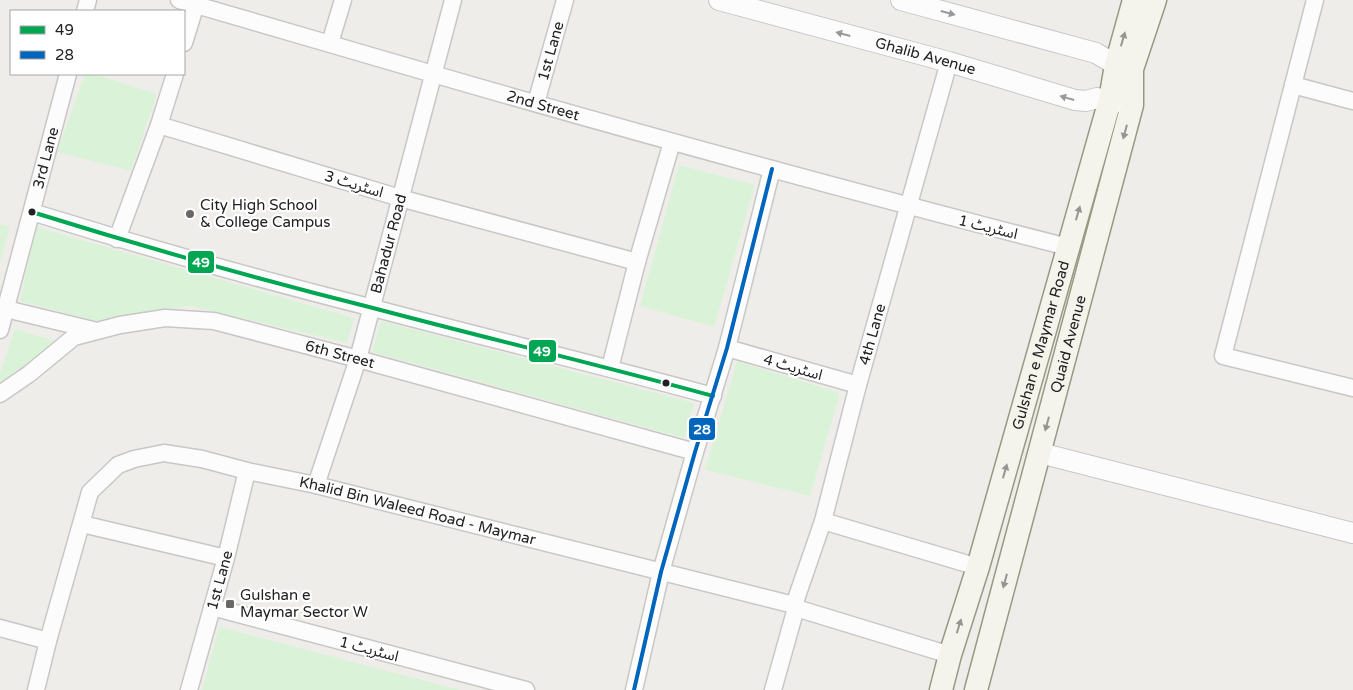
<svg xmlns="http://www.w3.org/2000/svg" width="1353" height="690" font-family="'Varela Round','Noto Sans Arabic',sans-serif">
	<rect width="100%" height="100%" fill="#efedea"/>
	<path fill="#daf3d8" d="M85,74H95L157,94L131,171L57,152Z
		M679,165L755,185L714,327L640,306Z
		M0,224L10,227L0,264Z
		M36,227L354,318L347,343L191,306L148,312L100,322L20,301Z
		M381,321L694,403L684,438L372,352Z
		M15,329L56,341L0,386V373Z
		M737,361L840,393L810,496L705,470Z
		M219,627H220L460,690H202Z"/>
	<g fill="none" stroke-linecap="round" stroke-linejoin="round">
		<g stroke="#c8c7c6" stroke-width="19">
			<g id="minor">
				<path id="s1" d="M179,0C264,24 348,50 433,74C644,135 856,193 1068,247"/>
				<path d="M1315,0L1223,356L1353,388"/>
				<path d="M85,11L88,0"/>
				<path d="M184,43L196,4"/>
				<path d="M330,43L343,0"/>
				<path d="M1293,85L1353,101"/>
				<path id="s2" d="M536,103L565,0"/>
				<path d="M159,125L400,198L637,262"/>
				<path d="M32,212C144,247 258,279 373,308C486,338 600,365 713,396"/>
				<path d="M117,239L159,125L175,74"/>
				<path d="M6,309L93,330"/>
				<path id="s3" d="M0,330L68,74"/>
				<path d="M727,348L858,385"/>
				<path d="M610,368L637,262L672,142"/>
				<path id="s4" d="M0,394L29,374L74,337L120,325L165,318L214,321L358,359L695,452"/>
				<path id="s5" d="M316,485L358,359L453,0"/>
				<path d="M823,521L978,567"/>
				<path d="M82,524L226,558"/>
				<path id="s6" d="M794,605L823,521L858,385L949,62"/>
				<path d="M212,607L526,690"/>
				<path d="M0,628L48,641"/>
				<path id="s7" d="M36,690L48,641L90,492L118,465L134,459L164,453L202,459L247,471L316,485L794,605L796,608L950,655"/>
				<path id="s8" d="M189,690L226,558L247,471"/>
				<path d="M634,690L661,572L695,452L727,348L772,169"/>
				<path d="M773,690L796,608"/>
			</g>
		</g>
		<g stroke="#c8c7c6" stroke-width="22">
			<g id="tertiary">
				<path id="s9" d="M719,0L949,62L1075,100L1086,101L1097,98L1125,103"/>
				<path d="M901,0L1096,53L1116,65L1131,68"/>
				<path d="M1040,453L1353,533"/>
			</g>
		</g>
		<g stroke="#989982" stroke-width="25">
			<g id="secondary">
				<path id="s10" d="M941,690L950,655L978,567L1110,100L1116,65L1134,0"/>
				<path id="s11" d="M976,690L1132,105V69L1155,0"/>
			</g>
		</g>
		<use href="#minor" stroke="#fdfcfc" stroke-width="16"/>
		<use href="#tertiary" stroke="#fdfcfc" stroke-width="20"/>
		<use href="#secondary" stroke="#f4f4ec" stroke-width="22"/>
		<g stroke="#fff" stroke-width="8">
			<path id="bus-1" d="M32,212C144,247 258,279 373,308C486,338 600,365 713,396"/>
		</g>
		<g stroke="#fff" stroke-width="8">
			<path id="bus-2" d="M634,690L661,572L695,452L727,348L772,169"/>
		</g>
		<use href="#bus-1" stroke="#00a651" stroke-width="4"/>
		<use href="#bus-2" stroke="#0065bd" stroke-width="4"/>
	</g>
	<defs><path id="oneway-solid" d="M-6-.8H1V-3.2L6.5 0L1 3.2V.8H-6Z" transform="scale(1.25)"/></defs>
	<g fill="#9a9999">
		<use href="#oneway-solid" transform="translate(948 13) rotate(15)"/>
		<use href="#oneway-solid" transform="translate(843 34) rotate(-165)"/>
		<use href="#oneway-solid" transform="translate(1067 98) rotate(-164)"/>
	</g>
	<g fill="#959591">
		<use href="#oneway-solid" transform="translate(1123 39) rotate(-74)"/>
		<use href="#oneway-solid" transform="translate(1125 132) rotate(105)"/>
		<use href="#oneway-solid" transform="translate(1078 213) rotate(-74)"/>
		<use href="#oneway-solid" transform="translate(1047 424) rotate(105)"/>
		<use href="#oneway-solid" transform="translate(1005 471) rotate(-74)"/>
		<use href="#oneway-solid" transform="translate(1005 581) rotate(105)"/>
		<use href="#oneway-solid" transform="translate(959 626) rotate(-73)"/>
	</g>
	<g fill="#212121" stroke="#fff" stroke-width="2">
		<circle cx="32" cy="212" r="4.5"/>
		<circle cx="666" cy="383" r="4.5"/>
	</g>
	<g fill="#696867" stroke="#fff" stroke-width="2">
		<circle cx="190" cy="214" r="5"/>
		<rect x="225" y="599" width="10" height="10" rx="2.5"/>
	</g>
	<g text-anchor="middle" stroke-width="4.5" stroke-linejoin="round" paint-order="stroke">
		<g font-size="15" fill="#212121" stroke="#fff">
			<text dy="5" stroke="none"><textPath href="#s2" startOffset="54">1st Lane</textPath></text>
			<text dy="5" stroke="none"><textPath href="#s9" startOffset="214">Ghalib Avenue</textPath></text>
			<text dy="5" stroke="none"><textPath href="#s1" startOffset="379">2nd Street</textPath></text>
			<text dy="5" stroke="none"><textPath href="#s3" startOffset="178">3rd Lane</textPath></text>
			<text transform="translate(354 184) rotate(17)" y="5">اسٹریٹ 3</text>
			<text transform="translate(988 227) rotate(14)" y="5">اسٹریٹ 1</text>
			<text dy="5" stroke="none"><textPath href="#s5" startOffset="252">Bahadur Road</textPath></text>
			<text dy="5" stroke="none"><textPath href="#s6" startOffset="282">4th Lane</textPath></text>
			<text dy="5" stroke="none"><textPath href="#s11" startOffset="358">Quaid Avenue</textPath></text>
			<text dy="5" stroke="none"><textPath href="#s10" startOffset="359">Gulshan e Maymar Road</textPath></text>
			<text dy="5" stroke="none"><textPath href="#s4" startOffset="366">6th Street</textPath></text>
			<text transform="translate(793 367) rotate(16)" y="5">اسٹریٹ 4</text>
			<text dy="5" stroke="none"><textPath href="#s7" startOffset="552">Khalid Bin Waleed Road - Maymar</textPath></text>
			<text dy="5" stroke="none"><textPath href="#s8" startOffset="114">1st Lane</textPath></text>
			<text transform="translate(369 649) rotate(15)" y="5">اسٹریٹ 1</text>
		</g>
		<g font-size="15" fill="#212121" stroke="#fff" text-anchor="start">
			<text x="200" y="210">City High School<tspan x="200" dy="17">&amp; College Campus</tspan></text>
			<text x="240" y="600">Gulshan e<tspan x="240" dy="17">Maymar Sector W</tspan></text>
		</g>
	</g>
	<g stroke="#fff" stroke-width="2">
		<rect x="187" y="250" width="28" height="24" rx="5" fill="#00a651"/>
		<rect x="528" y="339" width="29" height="24" rx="5" fill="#00a651"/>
		<rect x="688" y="417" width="28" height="24" rx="5" fill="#0065bd"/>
	</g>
	<g font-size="14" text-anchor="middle" font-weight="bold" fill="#fff">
		<text x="201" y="267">49</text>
		<text x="542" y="356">49</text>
		<text x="702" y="434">28</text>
	</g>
	<rect x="10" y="10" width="175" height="65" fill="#ffffff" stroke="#a6a6a6"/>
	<rect x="20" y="26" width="25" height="8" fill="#00a651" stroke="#a6a6a6"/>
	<text x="55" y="35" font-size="15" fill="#212121">49</text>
	<rect x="20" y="51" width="25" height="8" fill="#0065bd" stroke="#a6a6a6"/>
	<text x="55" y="60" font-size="15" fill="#212121">28</text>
</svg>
